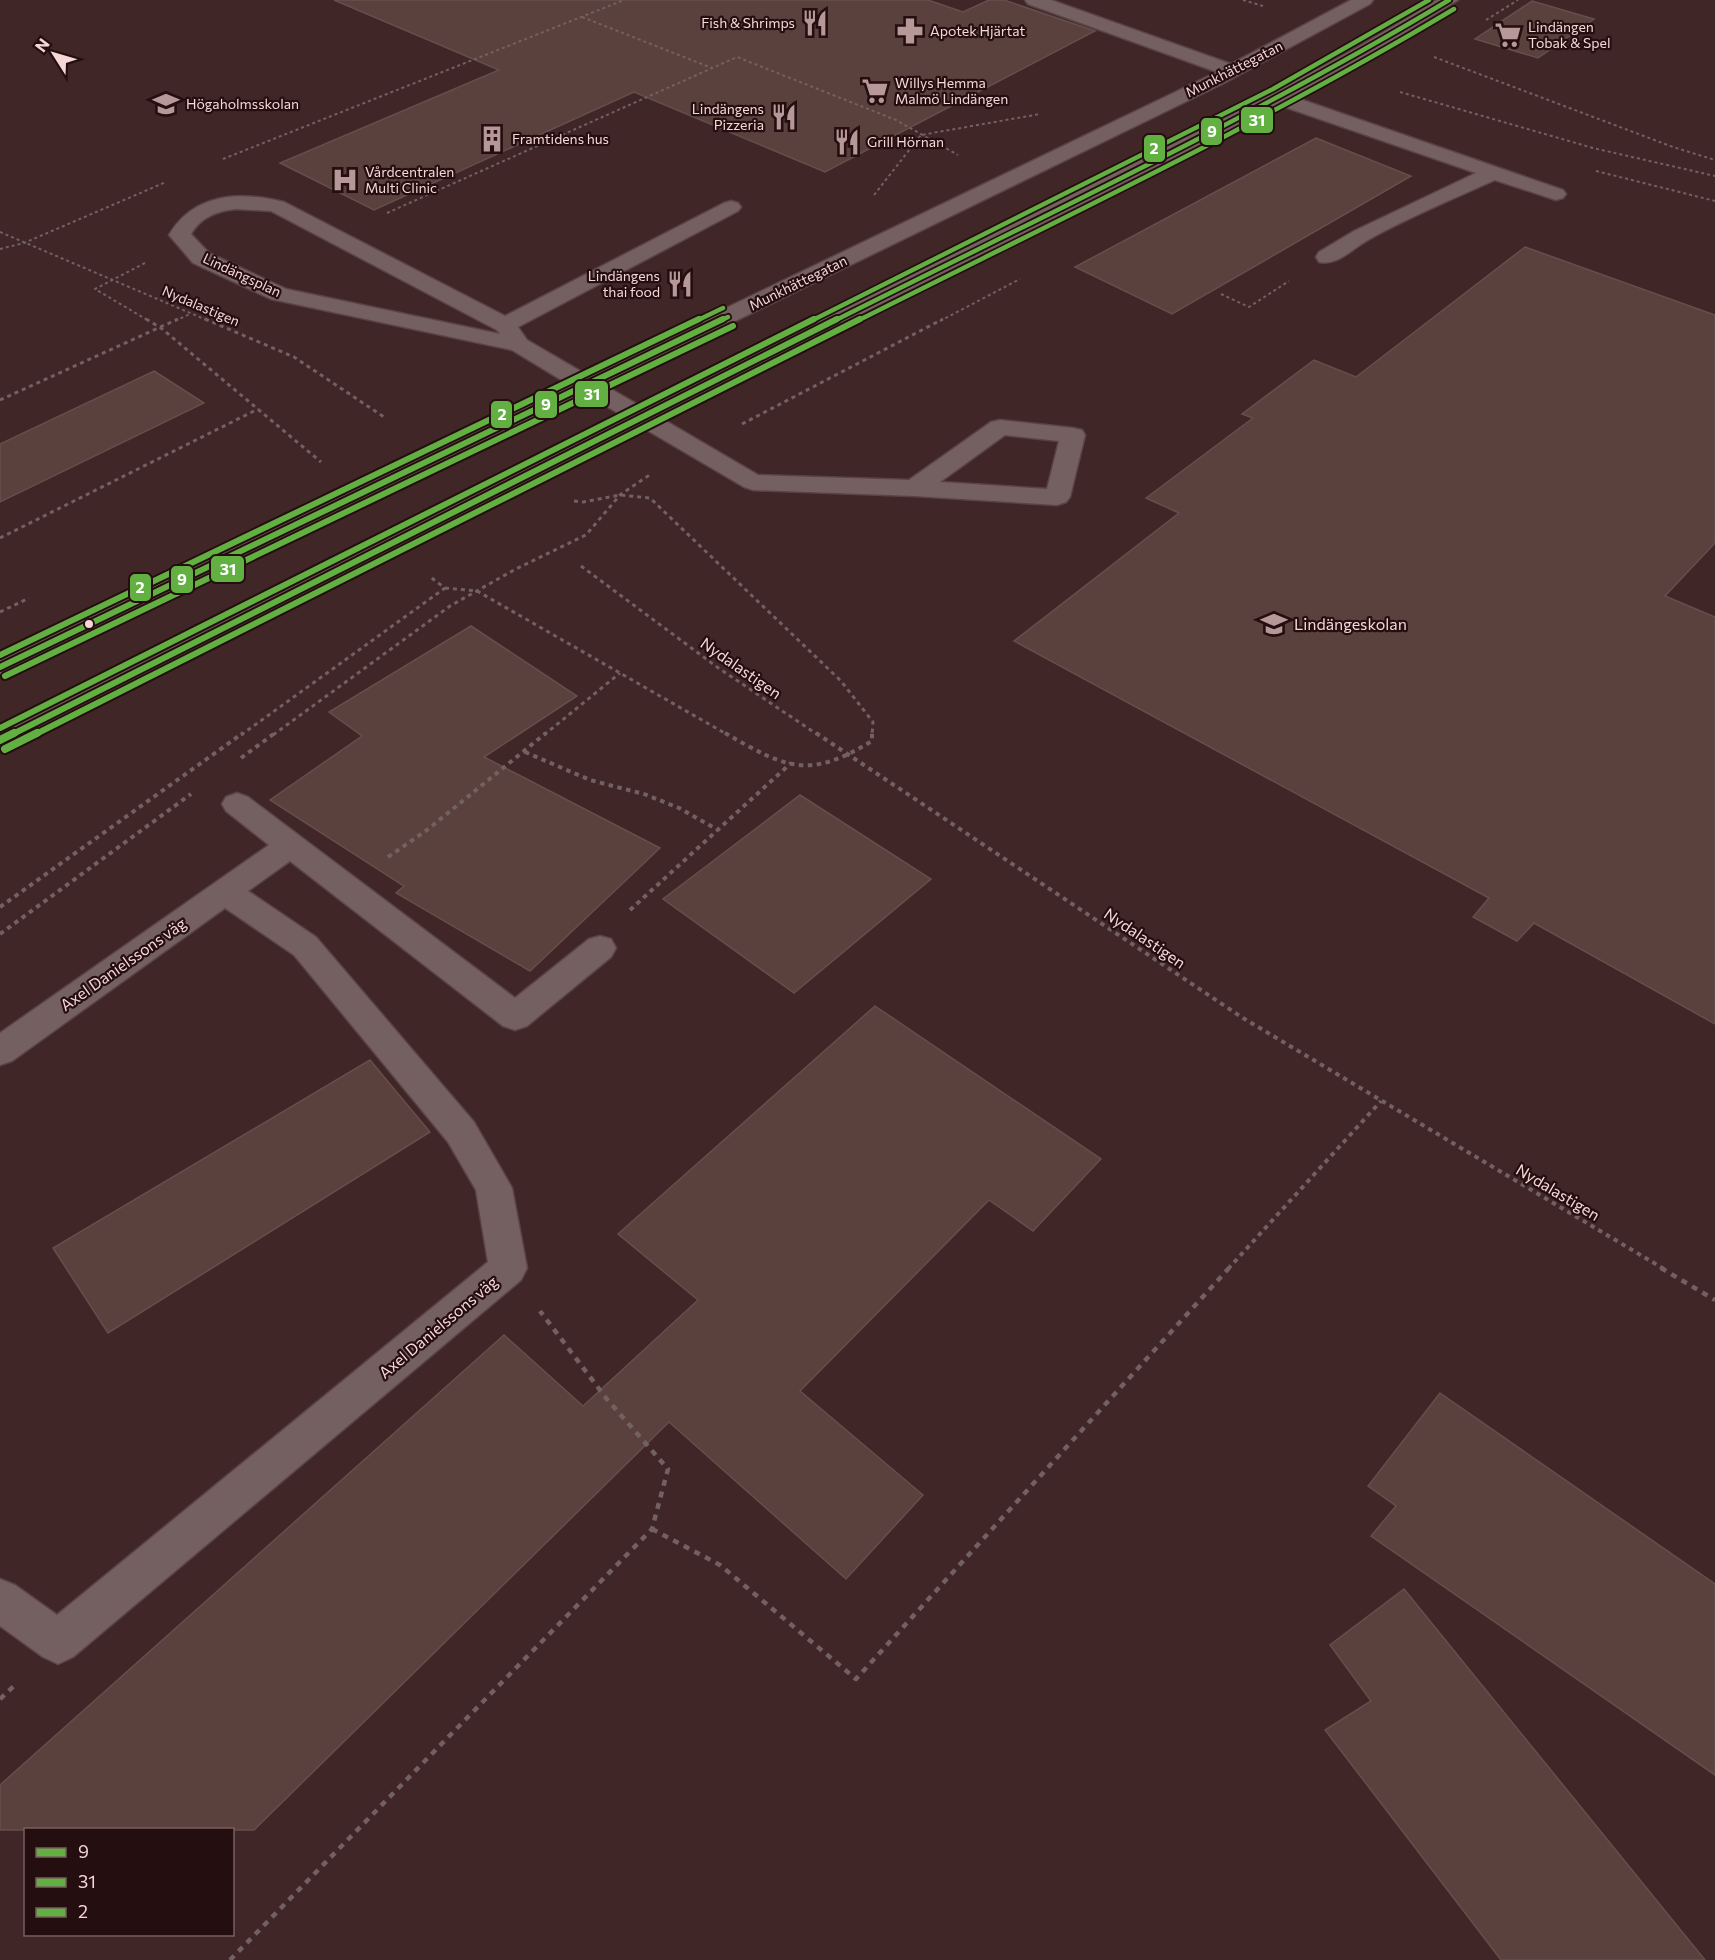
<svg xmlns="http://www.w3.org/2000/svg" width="1715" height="1960" font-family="Commissioner,sans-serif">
	<rect width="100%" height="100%" fill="#412628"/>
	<path fill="#5a413d" stroke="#654f4d" stroke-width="1.5" d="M334,0H928L963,12L989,0H1004L1095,31L825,172L634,92L374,210L280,163L499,70Z
		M1532,1L1594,19L1538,58L1475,39Z
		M1316,138L1411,176L1172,314L1075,267Z
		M1525,247L1715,315V543L1665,596L1715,617V1024L1534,923L1517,941L1473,917L1489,898L1014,641L1179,513L1146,498L1253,418L1242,414L1314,360L1356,377Z
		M154,371L204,403L0,502V444Z
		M471,626L577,696L484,757L660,848L530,971L396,893L404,886L270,800L362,736L329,712Z
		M800,795L931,879L794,993L663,899Z
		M875,1006L1101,1159L1033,1231L989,1200L800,1391L923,1495L846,1579L669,1422L254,1830H0V1785L504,1335L583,1406L698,1300L618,1234Z
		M370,1060L430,1132L108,1333L53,1248Z
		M1440,1393L1715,1584V1775L1371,1536L1396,1506L1368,1486Z
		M1404,1589L1705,1960H1501L1325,1730L1371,1701L1330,1645Z"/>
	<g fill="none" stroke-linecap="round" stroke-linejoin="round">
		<g stroke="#5b4345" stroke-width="3">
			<path id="minor" d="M1025,0H1051L1231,64L1351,0H1373L1370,4L1222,84L604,385L642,407L1271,94L1358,47L1437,0H1458L1370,55L1294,97L1563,190L1566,194L1563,198L1556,200L1495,180C1453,199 1409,217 1368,240C1353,248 1338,266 1319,262L1316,257L1319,252L1354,231L1476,173L1279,105L659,417L758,475L909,480L991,422L1000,420L1073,428L1082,430L1085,435L1070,497L1066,502L1057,505L915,496L753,490L744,487L640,426L10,747L0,750V728L623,416L586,394L10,673L0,676V656L568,384L512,350L271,299L193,263L169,235C194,193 240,191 284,202L505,316L724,203L731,201L738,203L741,207L738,211L518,327L527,340L587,375L1217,72L1028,4ZM236,209L271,211L497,330L500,334L286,289L209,253L191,234C201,217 217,211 236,209ZM1005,435L1059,441L1047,489L940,482Z
				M237,793L248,797L515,998L589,939L600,936L611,939L616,948L611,957L527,1026L515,1030L503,1026L290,861L248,891L316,937L474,1122L512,1188L527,1268L521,1280L73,1657L58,1664L43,1657L0,1626V1579L15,1585L57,1615L488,1262L476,1190L448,1142L294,955L225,908L12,1061L0,1065V1033L269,845L226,811L222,804L226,797Z"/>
		</g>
		<path stroke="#736161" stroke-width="2" stroke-dasharray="3 3" stroke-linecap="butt" d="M1243,0L1263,6
			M582,17L712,68
			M1486,20L1518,0
			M1434,57L1673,147L1715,160
			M1400,92L1593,148L1715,176
			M223,159L624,0
			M1596,171L1715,201
			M874,195L921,135L1040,114
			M387,213L737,57L896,120L958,155
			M0,232L209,321
			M0,249L24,243L166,182
			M145,263L95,289L149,321
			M1221,294L1249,307L1289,281
			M175,321L190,314
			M940,321L1020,279"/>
		<path stroke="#736161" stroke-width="3" stroke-dasharray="4 4" stroke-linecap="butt" d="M146,319L161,328L321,462
			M205,319L294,357L384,417
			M0,400L178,319
			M742,424L943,319
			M574,501L583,502L620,495L650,498L841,681L873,722L872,735
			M0,538L258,409
			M581,566L717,667L818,735
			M445,588L477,591L728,735
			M0,612L29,598
			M241,735L445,588L429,576
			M273,735L450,606L514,570L586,535L620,495L651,474
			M544,735L620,673"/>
		<path stroke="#736161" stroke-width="4" stroke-dasharray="4.5 4.5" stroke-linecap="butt" d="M725,733C786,768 808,780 872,741V733
			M816,733L1243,1018L1664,1269
			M525,752L590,780L644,794L679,808L718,830
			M241,758L275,733
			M388,857L427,830L546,733
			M0,907L243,733
			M630,910L791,763
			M0,934L191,794
			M1228,1269L1381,1101"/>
		<path stroke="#736161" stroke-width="4.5" stroke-dasharray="6 6" stroke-linecap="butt" d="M1661,1268L1715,1300
			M652,1529L720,1565L856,1679L1229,1268
			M0,1699L17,1683
			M230,1960L652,1529L668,1469L606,1398L540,1311"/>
		<use href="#minor" fill="#756061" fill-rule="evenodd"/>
		<g stroke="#240e0f" stroke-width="8">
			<path id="bus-1-far2" d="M720,321L728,317
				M834,321C1041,217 1251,119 1449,0"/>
		</g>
		<g stroke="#240e0f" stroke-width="10">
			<path id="bus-1-far1" d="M0,667L723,319
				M11,735L837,319"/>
		</g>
		<g stroke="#240e0f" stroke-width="12">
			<path id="bus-1" d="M0,740L14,733"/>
		</g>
		<g stroke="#240e0f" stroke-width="8">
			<path id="bus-2-far2" d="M857,321C1058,220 1262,124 1454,9"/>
		</g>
		<g stroke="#240e0f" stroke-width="10">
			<path id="bus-2-far1" d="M5,676L733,326
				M34,735L860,319"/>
		</g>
		<g stroke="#240e0f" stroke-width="12">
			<path id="bus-2" d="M5,749L37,733"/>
		</g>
		<g stroke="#240e0f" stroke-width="8">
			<path id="bus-3-far1" d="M696,321L723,308
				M811,321L1273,89L1429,0"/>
		</g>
		<g stroke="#240e0f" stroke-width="10">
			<path id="bus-3" d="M0,655L699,319
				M0,728L814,319"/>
		</g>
		<use href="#bus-1-far2" stroke="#62b041" stroke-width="4.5"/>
		<use href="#bus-1-far1" stroke="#62b041" stroke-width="6"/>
		<use href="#bus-1" stroke="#62b041" stroke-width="8"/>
		<use href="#bus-2-far2" stroke="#62b041" stroke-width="4.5"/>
		<use href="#bus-2-far1" stroke="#62b041" stroke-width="6"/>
		<use href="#bus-2" stroke="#62b041" stroke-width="8"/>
		<use href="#bus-3-far1" stroke="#62b041" stroke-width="4.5"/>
		<use href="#bus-3" stroke="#62b041" stroke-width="6"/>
	</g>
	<defs>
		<g id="restaurant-bare" transform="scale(2.07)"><path d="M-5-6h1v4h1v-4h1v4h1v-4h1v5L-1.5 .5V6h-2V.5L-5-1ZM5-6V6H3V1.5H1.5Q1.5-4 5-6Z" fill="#b79899" stroke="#240e0f" stroke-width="2.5" paint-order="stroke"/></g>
		<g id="pharmacy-bare" transform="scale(2.07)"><path d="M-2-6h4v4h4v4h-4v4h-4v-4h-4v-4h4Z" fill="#b79899" stroke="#240e0f" stroke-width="2.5" paint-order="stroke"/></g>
		<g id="supermarket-bare" transform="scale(2.07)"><path d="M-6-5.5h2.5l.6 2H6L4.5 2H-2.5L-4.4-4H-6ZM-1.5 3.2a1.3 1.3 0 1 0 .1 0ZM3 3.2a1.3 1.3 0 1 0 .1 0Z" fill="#b79899" stroke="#240e0f" stroke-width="2.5" paint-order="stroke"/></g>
		<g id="school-bare" transform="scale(2.07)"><path d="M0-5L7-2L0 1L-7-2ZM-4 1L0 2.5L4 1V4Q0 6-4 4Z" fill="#b79899" stroke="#240e0f" stroke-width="2.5" paint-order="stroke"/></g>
		<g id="building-bare" transform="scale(2.07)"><path d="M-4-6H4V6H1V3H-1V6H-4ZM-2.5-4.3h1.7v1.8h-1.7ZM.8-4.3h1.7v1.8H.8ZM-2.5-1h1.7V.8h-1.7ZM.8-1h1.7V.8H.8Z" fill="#b79899" stroke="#240e0f" stroke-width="2.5" paint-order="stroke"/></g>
		<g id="hospital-bare" transform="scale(2.07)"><path d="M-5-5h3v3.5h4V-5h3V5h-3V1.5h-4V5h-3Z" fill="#b79899" stroke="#240e0f" stroke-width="2.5" paint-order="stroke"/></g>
	</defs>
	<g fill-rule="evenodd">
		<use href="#restaurant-bare" x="815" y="23"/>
		<use href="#pharmacy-bare" x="910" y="31"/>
		<use href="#supermarket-bare" x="1508" y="35"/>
		<use href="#supermarket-bare" x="875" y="91"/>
		<use href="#school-bare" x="166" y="104"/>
		<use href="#restaurant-bare" x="784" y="117"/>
		<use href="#building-bare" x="492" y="139"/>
		<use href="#restaurant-bare" x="847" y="142"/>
		<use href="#hospital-bare" x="345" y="180"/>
		<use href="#restaurant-bare" x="680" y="284"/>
		<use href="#school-bare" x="1274" y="624"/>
	</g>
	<circle fill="#f7d6d6" stroke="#240e0f" stroke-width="2" cx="89" cy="624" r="5"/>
	<g text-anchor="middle" stroke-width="4.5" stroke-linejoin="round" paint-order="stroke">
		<g font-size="14" fill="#f7d6d6" stroke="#240e0f" text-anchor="start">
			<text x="795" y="28" text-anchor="end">Fish &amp; Shrimps</text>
			<text x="1528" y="32">Lindängen<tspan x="1528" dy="16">Tobak &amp; Spel</tspan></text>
			<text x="930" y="36">Apotek Hjärtat</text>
			<text x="895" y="88">Willys Hemma<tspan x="895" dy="16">Malmö Lindängen</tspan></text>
			<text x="186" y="109">Högaholmsskolan</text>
			<text x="764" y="114" text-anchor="end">Lindängens<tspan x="764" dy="16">Pizzeria</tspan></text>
			<text x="512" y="144">Framtidens hus</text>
			<text x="867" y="147">Grill Hörnan</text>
			<text x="365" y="177">Vårdcentralen<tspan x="365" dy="16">Multi Clinic</tspan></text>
			<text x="660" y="281" text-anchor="end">Lindängens<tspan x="660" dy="16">thai food</tspan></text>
		</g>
		<g font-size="14" fill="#f7d6d6" stroke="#240e0f">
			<text transform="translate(1234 69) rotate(-27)" y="5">Munkhättegatan</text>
			<text transform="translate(242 275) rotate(25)" y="5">Lindängsplan</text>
			<text transform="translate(798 283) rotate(-26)" y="5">Munkhättegatan</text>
			<text transform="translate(201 306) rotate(23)" y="5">Nydalastigen</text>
		</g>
		<g font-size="16" fill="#f7d6d6" stroke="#240e0f" text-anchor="start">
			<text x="1294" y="630">Lindängeskolan</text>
		</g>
		<g font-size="16" fill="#f7d6d6" stroke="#240e0f">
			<text transform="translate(741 668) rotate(35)" y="6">Nydalastigen</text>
			<text transform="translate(1145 938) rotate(34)" y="6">Nydalastigen</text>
			<text transform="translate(123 964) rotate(-35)" y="6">Axel Danielssons väg</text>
			<text transform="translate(1558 1192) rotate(31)" y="6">Nydalastigen</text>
			<text transform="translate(438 1327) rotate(-40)" y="6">Axel Danielssons väg</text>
		</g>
	</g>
	<g stroke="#240e0f" stroke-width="2">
		<rect x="1240" y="106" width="34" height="28" rx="6" fill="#62b041"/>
		<rect x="1200" y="117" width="23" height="29" rx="6" fill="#62b041"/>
		<rect x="1143" y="134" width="23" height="29" rx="6" fill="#62b041"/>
		<rect x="574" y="380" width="35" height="28" rx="6" fill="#62b041"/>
		<rect x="534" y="390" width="24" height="29" rx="6" fill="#62b041"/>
		<rect x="490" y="400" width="23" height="29" rx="6" fill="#62b041"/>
		<rect x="210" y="555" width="35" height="28" rx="6" fill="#62b041"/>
		<rect x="170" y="565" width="24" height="29" rx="6" fill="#62b041"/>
		<rect x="129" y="573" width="23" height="29" rx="6" fill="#62b041"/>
	</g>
	<g font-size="16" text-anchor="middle" font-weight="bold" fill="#fff">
		<text x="1257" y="126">31</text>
		<text x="1212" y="137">9</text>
		<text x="1154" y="154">2</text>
		<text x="592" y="400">31</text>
		<text x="546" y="410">9</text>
		<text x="502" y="420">2</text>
		<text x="228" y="575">31</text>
		<text x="182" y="585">9</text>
		<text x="140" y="593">2</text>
	</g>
	<rect x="24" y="1828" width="210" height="108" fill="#240e0f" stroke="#785e5f" stroke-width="1.5"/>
	<rect x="36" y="1848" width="30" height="9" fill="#62b041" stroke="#785e5f" stroke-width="1.5"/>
	<text x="78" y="1858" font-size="18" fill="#f7d6d6">9</text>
	<rect x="36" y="1878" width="30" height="9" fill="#62b041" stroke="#785e5f" stroke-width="1.5"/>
	<text x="78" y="1888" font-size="18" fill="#f7d6d6">31</text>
	<rect x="36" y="1908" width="30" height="9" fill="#62b041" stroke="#785e5f" stroke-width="1.5"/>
	<text x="78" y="1918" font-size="18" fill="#f7d6d6">2</text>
	<g transform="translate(54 54) rotate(307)" stroke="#240e0f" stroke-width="4.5" paint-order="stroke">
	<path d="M0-4.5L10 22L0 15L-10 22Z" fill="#f7d6d6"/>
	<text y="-9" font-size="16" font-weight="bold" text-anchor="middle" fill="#f7d6d6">N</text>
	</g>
</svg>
